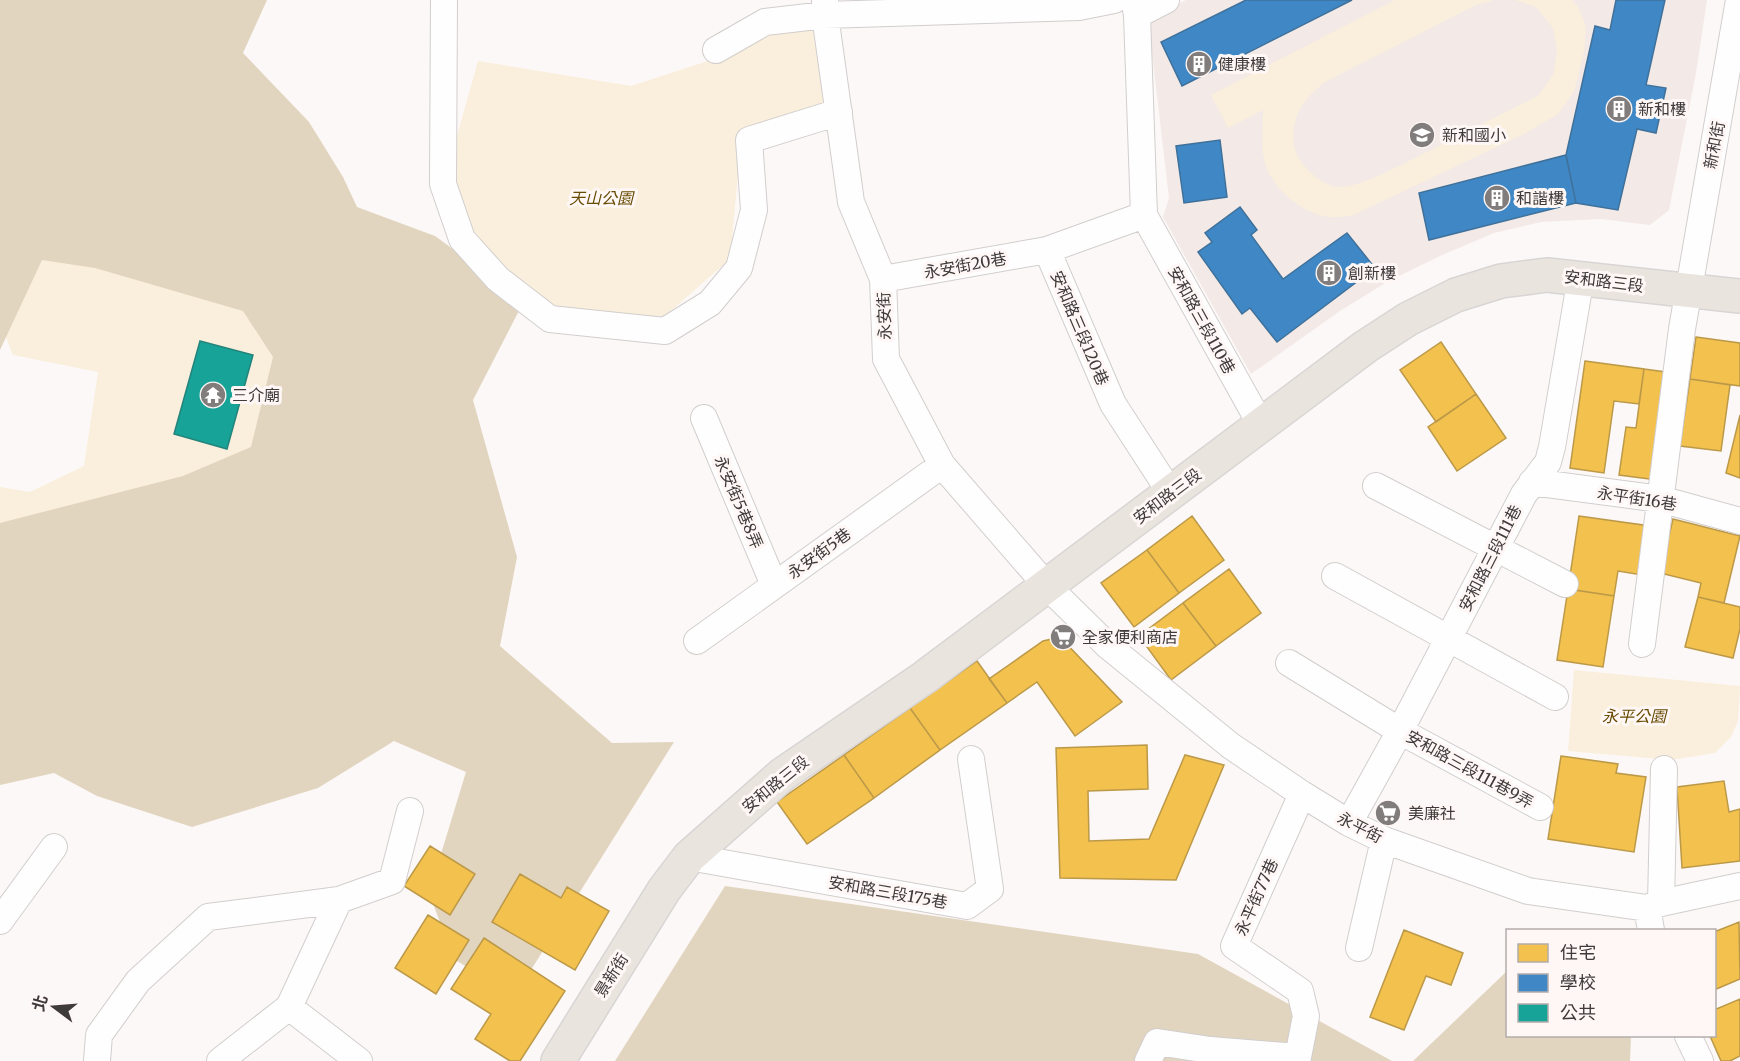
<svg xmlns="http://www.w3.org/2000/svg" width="1740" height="1061" font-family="Merriweather,'Noto Sans TC',serif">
	<rect width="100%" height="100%" fill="#fcf8f7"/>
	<path fill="#f3e9e6" d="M1186,0H1707L1696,73L1669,210L1650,225L1601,219L1541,222L1494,233L1440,256L1387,282L1340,311L1251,374L1163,217L1169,198L1148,19Z"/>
	<path fill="#faefdc" d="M1395,0H1494L1476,5L1325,82C1304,99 1291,115 1294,144C1295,162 1320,185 1337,187C1360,189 1409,160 1431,150C1466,132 1502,114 1538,96L1553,75L1557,51L1553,28L1536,7L1516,0H1572L1578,7L1586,26L1584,51L1574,92L1558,114L1524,134L1351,216C1344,216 1335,218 1328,217C1302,213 1274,190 1266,166C1260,149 1263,128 1263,110L1228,128L1211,95Z
		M820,27L829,107L742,133L730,259L664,317L550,309L470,235L453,184L455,143L478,61L631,86L717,58L752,31Z
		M211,62L302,181L440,260L0,763V487L30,492L84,466L98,372L13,355L0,321L5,273Z
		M1574,670L1740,686L1738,721L1731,737L1715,753L1671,760L1568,751Z"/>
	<path fill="#e2d5bf" d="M0,0H267L243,53L309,122L343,177L357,207L435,236L524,301L473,400L517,557L500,646L612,743L674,742L514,997L454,959L429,893L466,772L394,741L318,788L192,827L97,796L54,773L0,785V523L183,476L251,447L273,357L243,311L95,268L42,260L0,350Z
		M725,886L1198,954L1392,1061H615Z
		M1507,971L1508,1036H1631L1630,1061H1413Z"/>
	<path fill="#f2c14e" stroke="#bc9948" stroke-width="1.5" d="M1696,337L1740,343V386L1690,379Z
		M1441,342L1476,394L1436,422L1400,370Z
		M1585,361L1644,369L1639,404L1614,401L1604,473L1570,468Z
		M1644,369L1673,373L1657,480L1619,475L1626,427L1636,428Z
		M1690,379L1730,385L1721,451L1680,446Z
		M1476,394L1506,438L1457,471L1428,427Z
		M1740,415V478L1726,473Z
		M1192,516L1224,560L1179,593L1147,550Z
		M1579,516L1650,526L1642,575L1618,571L1614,596L1568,589Z
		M1673,519L1740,536L1724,603L1698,597L1701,583L1660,573Z
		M1147,550L1179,593L1134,627L1101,583Z
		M1229,569L1261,613L1216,646L1183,603Z
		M1568,589L1614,596L1603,667L1557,660Z
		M1698,597L1740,607V629L1733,658L1685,647Z
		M1183,603L1216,646L1171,680L1139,636Z
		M1060,637L1122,702L1075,736L1037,682L1007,703L989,679L1043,641Z
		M977,661L1007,703L940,750L910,708Z
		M910,708L940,750L874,798L844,755Z
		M1147,745L1148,789L1088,791L1089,841L1149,839L1185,755L1224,765L1176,880L1060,878L1056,748Z
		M844,755L874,798L807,844L777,802Z
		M1561,756L1618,764L1616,773L1646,777L1634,852L1548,839Z
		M1724,781L1729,812L1740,809V861L1682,868L1677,787Z
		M430,846L475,874L450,915L404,886Z
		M520,874L561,898L567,887L609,911L575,970L492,922Z
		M428,915L469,940L436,994L395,968Z
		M1739,922L1740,979L1714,990V932Z
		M1404,930L1463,953L1451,985L1426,976L1404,1030L1370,1017Z
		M484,938L565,991L520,1061H510L475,1039L491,1014L451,989Z
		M1740,999V1056L1730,1061H1721L1710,1036H1714V1010Z"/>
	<path fill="#3f88c5" stroke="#3f719b" stroke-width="1.5" d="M1246,0H1352L1182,86L1161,42Z
		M1616,0H1665L1646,85L1666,88L1656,133L1637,129L1618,210L1576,203L1566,155L1595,26L1610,30Z
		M1220,140L1227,197L1184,203L1176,146Z
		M1566,155L1576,203L1429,240L1419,193Z
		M1240,207L1257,230L1251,235L1283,279L1347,233L1375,268L1277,342L1250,308L1242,314L1198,252L1212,242L1205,233Z"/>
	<path fill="#17a398" stroke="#23847c" stroke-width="1.5" d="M200,341L253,355L227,449L174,434Z"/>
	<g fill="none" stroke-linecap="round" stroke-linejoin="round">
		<g stroke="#d1cecd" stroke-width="28">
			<path id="minor" d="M444,0L443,184L462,239L498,279L550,319L665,331L710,303L739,268L754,210L749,140L839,112
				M825,0V15L851,202L883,279L886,359L942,465L1047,586L1108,646L1231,746L1302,794L1349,823L1384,840L1528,891L1647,908L1661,903L1740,886
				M1134,0L1137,15L1144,215L1261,425
				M1137,15L1166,0
				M716,50L765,22L825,15L1079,7L1114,0
				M1047,250L1113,404L1170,492
				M883,279L1047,250L1144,215
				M704,418L774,585
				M1532,482L1660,499L1740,521
				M1376,486L1565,584
				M1335,576L1555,697
				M697,641L942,465
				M1642,644L1682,329L1739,0
				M1289,663L1400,731L1540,807
				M1349,823L1400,731L1524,494L1548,462L1552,447L1581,277
				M689,857L967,906L990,889L971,759
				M1661,903L1664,769
				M1647,908L1651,930
				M0,921L54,847
				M1359,948L1384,840
				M289,1007L359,1061
				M1688,1036L1700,1061
				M97,1061L99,1035L138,981L208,917L339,900
				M220,1061L289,1007L339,900L392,881L410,811
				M1148,1061L1157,1042L1210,1050L1298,1057L1306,1016L1300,991L1234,946L1302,794"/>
		</g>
		<g stroke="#d8d5d4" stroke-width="36">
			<path id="major" d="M558,1061L664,890L689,857L783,774L925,677L1365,347L1408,319L1456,295L1501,281L1547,275L1740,296"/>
		</g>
		<use href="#minor" stroke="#fffefe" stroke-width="26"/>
		<use href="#major" stroke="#eae4de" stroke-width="33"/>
	</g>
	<defs>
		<g id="building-disc" transform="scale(1.35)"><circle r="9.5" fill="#817d7c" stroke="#fef7f5"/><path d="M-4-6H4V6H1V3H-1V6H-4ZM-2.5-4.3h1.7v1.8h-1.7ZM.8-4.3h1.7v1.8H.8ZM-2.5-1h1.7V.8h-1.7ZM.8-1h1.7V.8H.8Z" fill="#fff"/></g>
		<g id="school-disc" transform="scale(1.35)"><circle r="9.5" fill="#817d7c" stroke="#fef7f5"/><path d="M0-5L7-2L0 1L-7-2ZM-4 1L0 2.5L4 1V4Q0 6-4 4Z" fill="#fff"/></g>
		<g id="temple-disc" transform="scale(1.35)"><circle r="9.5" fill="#817d7c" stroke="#fef7f5"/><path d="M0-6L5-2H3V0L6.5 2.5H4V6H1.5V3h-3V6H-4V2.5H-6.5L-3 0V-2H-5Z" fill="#fff"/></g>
		<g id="supermarket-disc" transform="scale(1.35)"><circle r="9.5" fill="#817d7c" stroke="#fef7f5"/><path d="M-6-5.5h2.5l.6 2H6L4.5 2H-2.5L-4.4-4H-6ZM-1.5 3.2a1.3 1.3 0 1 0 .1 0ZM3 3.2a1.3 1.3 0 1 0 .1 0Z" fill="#fff"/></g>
	</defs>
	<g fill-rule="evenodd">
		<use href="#building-disc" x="1199" y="64"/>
		<use href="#building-disc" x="1619" y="109"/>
		<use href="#school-disc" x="1422" y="135"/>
		<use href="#building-disc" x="1497" y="198"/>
		<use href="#building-disc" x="1329" y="273"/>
		<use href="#temple-disc" x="213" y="395"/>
		<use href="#supermarket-disc" x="1063" y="637"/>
		<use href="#supermarket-disc" x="1388" y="813"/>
	</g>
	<g text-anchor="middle" stroke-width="6" stroke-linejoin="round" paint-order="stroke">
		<g font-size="16" fill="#3f3b3a" stroke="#fef7f5" text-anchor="start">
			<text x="1218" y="70">健康樓</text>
			<text x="1638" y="115">新和樓</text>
			<text x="1442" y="141">新和國小</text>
			<text x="1516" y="204">和諧樓</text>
			<text x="1348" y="279">創新樓</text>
			<text x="232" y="401">三介廟</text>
			<text x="1082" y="643">全家便利商店</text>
			<text x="1408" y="819">美廉社</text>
		</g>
		<g font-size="16" fill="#3f3b3a" stroke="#fef7f5">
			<text transform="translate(1714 145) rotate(-79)" y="6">新和街</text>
			<text transform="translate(965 265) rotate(-10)" y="6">永安街20巷</text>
			<text transform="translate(1604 281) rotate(7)" y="6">安和路三段</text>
			<text transform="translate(884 316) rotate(-92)" y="6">永安街</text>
			<text transform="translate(1202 320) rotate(61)" y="6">安和路三段110巷</text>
			<text transform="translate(1080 328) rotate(67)" y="6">安和路三段120巷</text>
			<text transform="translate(1167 496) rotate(-37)" y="6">安和路三段</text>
			<text transform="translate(1637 498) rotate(9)" y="6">永平街16巷</text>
			<text transform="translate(739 502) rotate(67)" y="6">永安街5巷8弄</text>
			<text transform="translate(819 553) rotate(-36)" y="6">永安街5巷</text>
			<text transform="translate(1490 558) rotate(-63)" y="6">安和路三段111巷</text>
			<text transform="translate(1470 769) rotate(29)" y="6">安和路三段111巷9弄</text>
			<text transform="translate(775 784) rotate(-39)" y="6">安和路三段</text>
			<text transform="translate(1360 827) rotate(27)" y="6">永平街</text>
			<text transform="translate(888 892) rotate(10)" y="6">安和路三段175巷</text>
			<text transform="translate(1256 897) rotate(-66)" y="6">永平街77巷</text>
			<text transform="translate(611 975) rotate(-58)" y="6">景新街</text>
		</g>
		<g font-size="16" font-style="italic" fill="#684c02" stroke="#fef7f5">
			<text x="601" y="204">天山公園</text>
			<text x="1634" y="722">永平公園</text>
		</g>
	</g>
	<rect x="1506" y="929" width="210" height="108" fill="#fef7f5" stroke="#b2acaa" stroke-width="1.5"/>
	<rect x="1518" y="944" width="30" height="18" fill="#f2c14e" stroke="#b2acaa" stroke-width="1.5"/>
	<text x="1560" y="959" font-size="18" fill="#3f3b3a">住宅</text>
	<rect x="1518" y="974" width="30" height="18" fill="#3f88c5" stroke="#b2acaa" stroke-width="1.5"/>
	<text x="1560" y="989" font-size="18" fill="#3f3b3a">學校</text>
	<rect x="1518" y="1004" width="30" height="18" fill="#17a398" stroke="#b2acaa" stroke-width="1.5"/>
	<text x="1560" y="1019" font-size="18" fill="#3f3b3a">公共</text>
	<g transform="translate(54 1007) rotate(286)" stroke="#fef7f5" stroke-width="4.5" paint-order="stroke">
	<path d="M0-4.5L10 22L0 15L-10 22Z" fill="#3f3b3a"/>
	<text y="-9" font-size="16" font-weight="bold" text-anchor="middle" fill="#3f3b3a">北</text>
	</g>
</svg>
